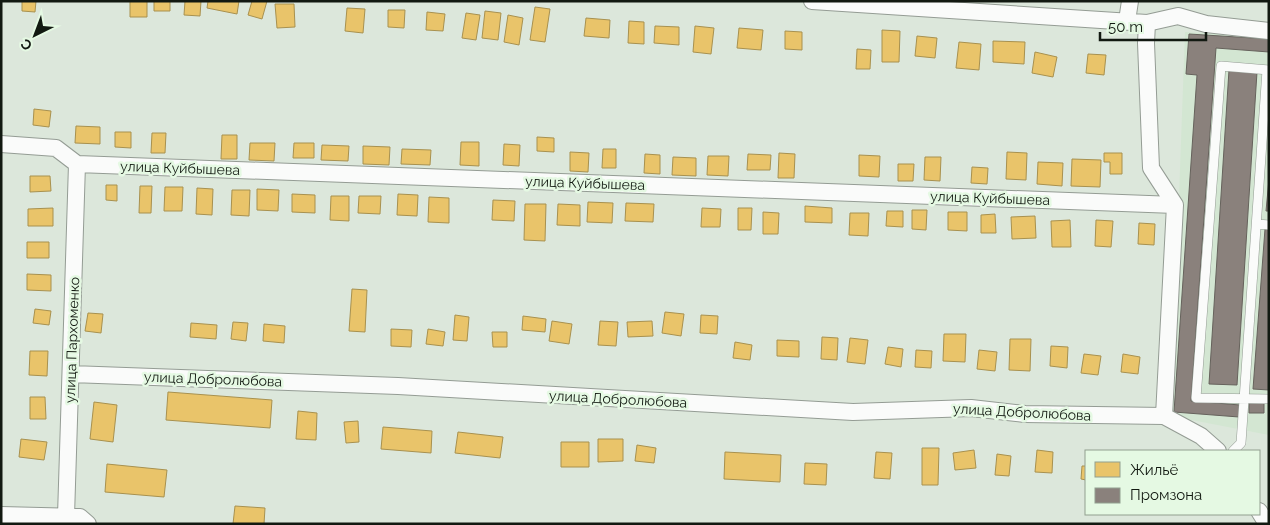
<svg xmlns="http://www.w3.org/2000/svg" width="1270" height="525" font-family="Raleway,sans-serif">
	<rect width="100%" height="100%" fill="#dce7db"/>
	<path fill="#d3e6d2" d="M1185,32L1269,37V435L1171,416Z"/>
	<path fill="#e9c46a" stroke="#a8914f" d="M22,1H36L35,12L22,11Z
		M130,1H147V17H130Z
		M154,1H170V11H154Z
		M185,1H201L200,16L184,15Z
		M208,1H239L237,14L207,8Z
		M252,1H267L262,19L248,15Z
		M275,4H294L295,27L277,28Z
		M535,7L550,9L545,42L530,40Z
		M347,8L365,9L363,33L345,31Z
		M388,10H405L404,28L388,27Z
		M485,11L501,13L498,40L482,38Z
		M427,12L445,14L443,31L426,30Z
		M466,13L480,15L476,40L462,38Z
		M508,15L523,18L519,45L504,42Z
		M586,18L610,20L609,38L584,36Z
		M629,21L644,22V44L628,43Z
		M655,26L679,27V45L654,43Z
		M695,26L714,28L711,54L693,52Z
		M739,28L763,30L761,50L737,48Z
		M882,30L900,31L899,62H882Z
		M785,31L802,32V50L785,49Z
		M917,36L937,38L935,58L915,56Z
		M993,41L1025,42L1024,64L993,62Z
		M959,42L981,44L979,70L956,68Z
		M857,49L871,50L870,69H856Z
		M1035,52L1057,57L1053,77L1032,73Z
		M1088,54L1106,55L1104,75L1086,73Z
		M34,109L51,111L49,127L33,125Z
		M76,126L100,127V144L75,143Z
		M115,132H131V148L115,147Z
		M152,133H166L165,153H151Z
		M222,135H237V159H221Z
		M537,137L554,138V152L537,151Z
		M461,142H479V166L460,165Z
		M250,143H275L274,161L249,160Z
		M294,143H314V158H293Z
		M504,144L520,145L519,166L503,165Z
		M322,145L349,146L348,161L321,160Z
		M363,146L390,147L389,165L363,164Z
		M402,149L431,150L430,165L401,164Z
		M603,149H616V168H602Z
		M570,152L589,153L588,172L570,171Z
		M1007,152L1027,153L1026,180L1006,179Z
		M779,153L795,154L794,178H778Z
		M1104,153H1122V174H1110V162H1104Z
		M645,154L660,155V174L644,173Z
		M748,154L771,155L770,170H747Z
		M859,155L880,156L879,177L859,176Z
		M708,156H729L728,176L707,175Z
		M673,157L696,158V176L672,175Z
		M925,157H941L940,181L924,180Z
		M1072,159L1101,160L1100,187L1071,186Z
		M1038,162L1063,163L1062,186L1037,184Z
		M898,164H914L913,181H898Z
		M972,167L988,168L987,184L971,183Z
		M30,176H50L51,191L30,192Z
		M106,185H117V201L106,200Z
		M140,186H152L151,213H139Z
		M165,187H183L182,211H164Z
		M197,188L213,189L212,215L196,214Z
		M257,189L279,190L278,211L257,210Z
		M232,190H250L249,216L231,215Z
		M292,194L315,195V213L292,212Z
		M398,194L418,195L417,216L397,215Z
		M331,196H349V221L330,220Z
		M359,196H381L380,214L358,213Z
		M429,197L449,198V223L428,222Z
		M493,200L515,201L514,221L492,220Z
		M588,202L613,203L612,223L587,222Z
		M626,203L654,204L653,222L625,221Z
		M525,204H546L545,241L524,240Z
		M558,204L580,205V226L557,225Z
		M805,206L832,208V223L805,222Z
		M53,208V226H28V209Z
		M702,208L721,209L720,227H701Z
		M738,208H752L751,230H738Z
		M912,210H927L926,230L912,229Z
		M887,211H903V227L886,226Z
		M763,212L779,213L778,234H763Z
		M948,212H967V231L948,230Z
		M850,213H869L868,236L849,235Z
		M995,214L996,233H981V215Z
		M1035,216L1036,238L1012,239L1011,217Z
		M1070,220L1071,247H1052L1051,221Z
		M1096,220L1113,221L1111,247L1095,246Z
		M1139,223L1155,224L1154,245L1138,244Z
		M27,242H49V258H27Z
		M27,274L51,275V291L27,290Z
		M352,289L367,290L365,332L349,331Z
		M35,309L51,311L49,325L33,323Z
		M665,312L684,314L681,336L662,333Z
		M88,313L103,314L101,333L85,331Z
		M455,315L469,317L467,341L453,340Z
		M701,315L718,316L717,334L700,333Z
		M523,316L546,319L545,332L522,330Z
		M552,321L572,324L569,344L549,341Z
		M600,321L618,322L616,346L598,345Z
		M652,321L653,336L628,337L627,322Z
		M233,322L248,323L246,341L231,339Z
		M191,323L217,325L216,339L190,337Z
		M264,324L285,326L284,343L263,341Z
		M391,329L412,330L411,347L391,346Z
		M428,329L445,332L443,346L426,344Z
		M492,332H507V347H493Z
		M944,334H966L965,362L943,361Z
		M822,337L838,338L837,360L821,359Z
		M850,338L868,340L865,364L847,362Z
		M1010,339H1031L1030,371L1009,370Z
		M777,340L799,341V357L777,356Z
		M735,342L752,345L750,360L733,358Z
		M1051,346L1068,347L1067,368L1050,366Z
		M888,347L903,349L901,367L885,364Z
		M916,350L932,351L931,368L915,367Z
		M979,350L997,352L995,371L977,369Z
		M30,351H48L47,376L29,375Z
		M1084,354L1101,356L1098,375L1081,373Z
		M1123,354L1140,357L1138,374L1121,372Z
		M168,392L272,400L270,428L166,420Z
		M30,397H45L46,419H30Z
		M94,402L117,405L113,442L90,439Z
		M298,411L317,413L316,440L296,439Z
		M358,421L359,442L346,443L344,422Z
		M383,427L432,431L431,453L381,449Z
		M458,432L503,437L500,458L455,453Z
		M21,439L47,442L44,460L19,457Z
		M598,439H623V461L598,462Z
		M561,442H589V467H561Z
		M637,445L656,448L654,463L635,461Z
		M922,448H939L938,485H922Z
		M974,450L976,468L955,470L953,453Z
		M1037,450L1053,452L1052,473L1035,472Z
		M725,452L781,455L780,482L724,479Z
		M876,452L892,453L890,479L874,478Z
		M997,454L1011,456L1009,476L995,475Z
		M805,463L827,464L826,485L804,484Z
		M107,464L167,470L164,497L105,492Z
		M1082,466H1086V480L1081,479Z
		M235,506L265,508L264,524H233Z"/>
	<path fill="#8a817c" stroke="#66625c" d="M1189,34L1269,39V52L1216,48L1191,401L1240,405L1239,417L1174,412L1197,75L1186,74Z
		M1229,70L1257,72L1237,385L1209,384Z
		M1269,179V211H1266Z
		M1265,229L1269,230V390L1253,389Z
		M1249,402H1264V413H1249Z"/>
	<g fill="none" stroke-linecap="round" stroke-linejoin="round">
		<g stroke="#949c94" stroke-width="10">
			<path id="lane" d="M1269,70L1221,66L1196,398L1269,399
				M1257,224L1269,225
				M1233,451L1241,443L1267,70"/>
		</g>
		<g stroke="#949c94" stroke-width="18">
			<path id="street" d="M812,1L1147,23L1178,16L1206,24L1269,31
				M1127,21L1130,1
				M1147,23L1146,43L1151,168L1175,205L1164,416
				M1,144L56,148L77,164L1175,205
				M71,374L398,386L853,412L971,408L1025,414L1164,416L1201,436L1218,451
				M1259,511L1267,524
				M1,515L80,517L88,524
				M66,516L77,164"/>
		</g>
		<use href="#lane" stroke="#fafbfa" stroke-width="9"/>
		<use href="#street" stroke="#fafbfa" stroke-width="16"/>
	</g>
	<g text-anchor="middle" stroke-width="5" stroke-linejoin="round" paint-order="stroke">
		<g font-size="14" fill="#121911" stroke="#e5f9e3">
			<text transform="translate(180 168) rotate(2)" y="5">улица Куйбышева</text>
			<text transform="translate(585 183) rotate(2)" y="5">улица Куйбышева</text>
			<text transform="translate(990 198) rotate(2)" y="5">улица Куйбышева</text>
			<text transform="translate(72 340) rotate(-88)" y="5">улица Пархоменко</text>
			<text transform="translate(213 379) rotate(2)" y="5">улица Добролюбова</text>
			<text transform="translate(618 399) rotate(3)" y="5">улица Добролюбова</text>
			<text transform="translate(1022 412) rotate(3)" y="5">улица Добролюбова</text>
		</g>
	</g>
	<rect width="1270" height="525" fill="none" stroke="#121911" stroke-width="5"/>
	<rect x="1085" y="450" width="175" height="65" fill="#e5f9e3" stroke="#919f8f"/>
	<rect x="1095" y="462" width="25" height="15" fill="#e9c46a" stroke="#919f8f"/>
	<text x="1130" y="475" font-size="15" fill="#121911">Жильё</text>
	<rect x="1095" y="488" width="25" height="15" fill="#8a817c" stroke="#919f8f"/>
	<text x="1130" y="500" font-size="15" fill="#121911">Промзона</text>
	<g transform="translate(35 35) rotate(222)" stroke="#e5f9e3" stroke-width="4" paint-order="stroke">
	<path d="M0-4L9 19L0 12L-9 19Z" fill="#121911"/>
	<text y="-8" font-size="14" font-weight="bold" text-anchor="middle" fill="#121911">С</text>
	</g>
	<path d="M1100 32v8h106v-8" fill="none" stroke="#121911" stroke-width="2.5"/>
	<text x="1108" y="32" font-size="15" fill="#121911" stroke="#e5f9e3" stroke-width="4" paint-order="stroke">50 m</text>
</svg>
